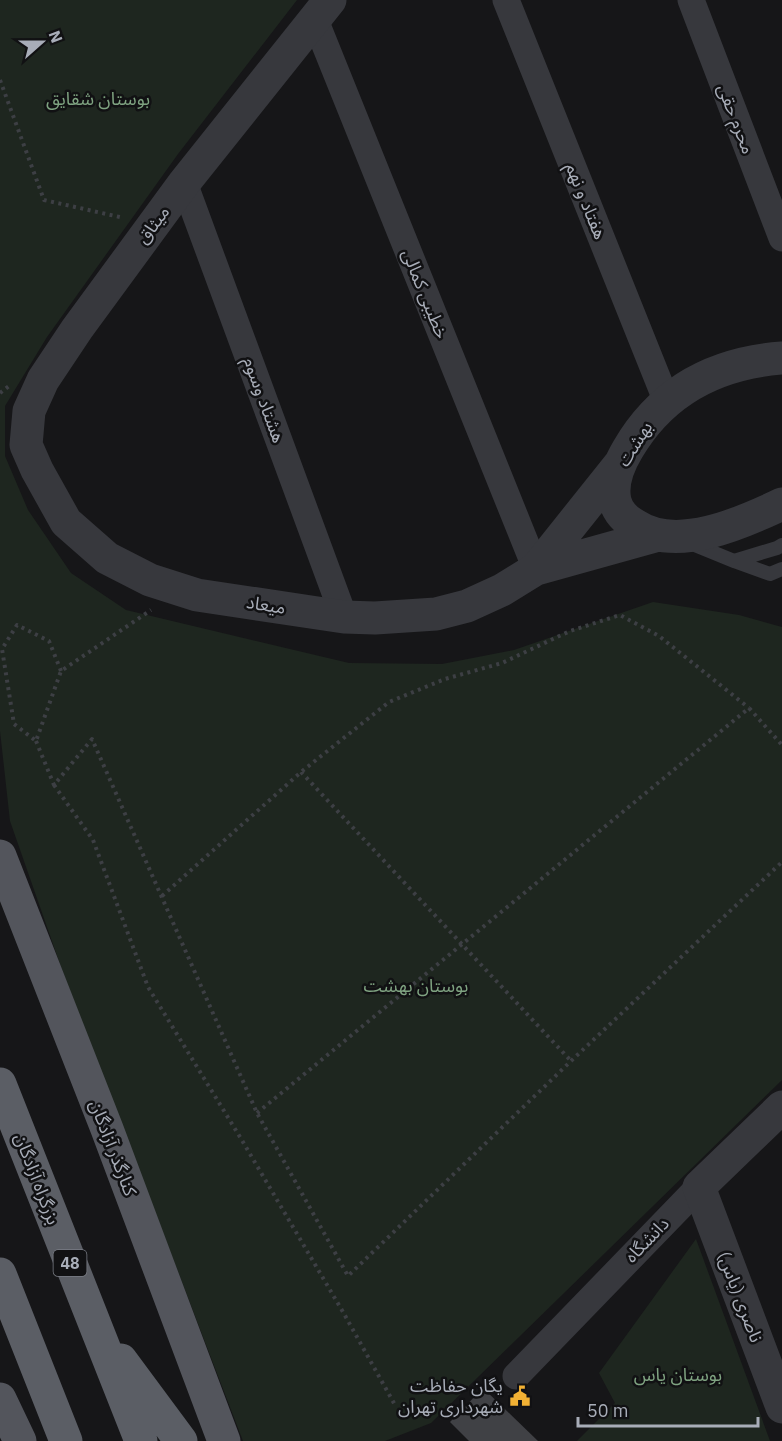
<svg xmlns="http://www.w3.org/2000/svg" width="782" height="1441" font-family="'IBM Plex Sans','Noto Sans Arabic',sans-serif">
	<rect width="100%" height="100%" fill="#161618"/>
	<path fill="#1e261f" d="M0,0H297L178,154L47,337L5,406V456L28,510L71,573L126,610L349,663L442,664L514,650L653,602L739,615L782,627V1080L431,1423L385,1441H243L61,967L10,821L0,731Z
		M696,1239L770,1441H577L615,1403L599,1373Z"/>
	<path fill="#404145" d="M483,1388L538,1441H469L450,1422Z"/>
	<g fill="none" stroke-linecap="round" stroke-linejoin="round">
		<path stroke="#3d3f44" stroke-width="4" stroke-dasharray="3 4.5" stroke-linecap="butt" d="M0,80L44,200L124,218
			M0,393L9,386
			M61,671L49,641L17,625L2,649L14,724L36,741L61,671L151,610
			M36,741L54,785L92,739L257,1113L348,1276L571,1061L782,862
			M301,772L571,1061
			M54,785L93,840L148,987L240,1137L343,1312L395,1405
			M162,896L301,772L389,702L445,679L502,663L570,631L620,615L659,636L749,708
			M257,1113L749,708L782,745"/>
		<path stroke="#37383d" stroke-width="14" d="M690,543L734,561L777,548L782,545
			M734,561L770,574L782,569"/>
		<path stroke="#37383d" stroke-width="27" d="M506,0L667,402
			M691,0L782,238
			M315,20L536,569
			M184,183L344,617
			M516,1376L699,1187"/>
		<path stroke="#37383d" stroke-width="33" d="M330,0L184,183L77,329L43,380L29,411L26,445L37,470L66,522L107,558L150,580L197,595L344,617L375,618L436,614L467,606L502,590L536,569L658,535
			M782,358C716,363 662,391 628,449C619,464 611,483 615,501C618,512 626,520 635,525C676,553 742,523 782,504
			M536,569L619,465
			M782,1107L699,1187L782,1407"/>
		<path stroke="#53555c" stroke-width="33" d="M0,856L107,1129L224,1441
			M0,1399L20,1441"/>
		<path stroke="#5b5e65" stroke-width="33" d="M0,1084L141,1441
			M0,1274L66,1441
			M121,1360L181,1441"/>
	</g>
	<defs>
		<g id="civic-bare" transform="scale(1.62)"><path d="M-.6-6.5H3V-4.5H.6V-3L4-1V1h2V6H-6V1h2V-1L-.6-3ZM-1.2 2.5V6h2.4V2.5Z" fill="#f2b134" stroke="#111113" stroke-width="2.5" paint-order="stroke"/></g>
	</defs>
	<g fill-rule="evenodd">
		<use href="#civic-bare" x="520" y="1396"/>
	</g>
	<g text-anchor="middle" stroke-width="5" stroke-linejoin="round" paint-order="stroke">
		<rect fill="#111113" stroke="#7b7e86" stroke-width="1.5" x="53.5" y="1250" width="33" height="26" rx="4.5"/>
		<g font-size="16" font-weight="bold" fill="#a8adb8">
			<text x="70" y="1269">48</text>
		</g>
		<g font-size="18" fill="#7fa381" stroke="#111113">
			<text x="98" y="105">بوستان شقایق</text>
			<text x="416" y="992">بوستان بهشت</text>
			<text x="678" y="1381">بوستان یاس</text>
		</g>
		<g font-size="18" fill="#a8adb8" stroke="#111113">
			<text transform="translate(736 119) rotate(69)" y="6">محرم حقی</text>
			<text transform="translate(586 201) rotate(68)" y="6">هفتاد و نهم</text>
			<text transform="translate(153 225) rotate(-54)" y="6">میثاق</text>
			<text transform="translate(425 294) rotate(68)" y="6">خطیبی کمالی</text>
			<text transform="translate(264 400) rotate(70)" y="6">هشتاد وسوم</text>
			<text transform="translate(635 444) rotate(-58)" y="6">بهشت</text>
			<text transform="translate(266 605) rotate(9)" y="6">میعاد</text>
			<text transform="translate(113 1148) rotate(69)" y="6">کنارگذر آزادگان</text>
			<text transform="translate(37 1179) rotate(69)" y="6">بزرگراه آزادگان</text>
			<text transform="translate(647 1240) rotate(-46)" y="6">دانشگاه</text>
			<text transform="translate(740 1297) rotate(69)" y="6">ناصری (یاس)</text>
		</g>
		<g font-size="18" fill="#a8adb8" stroke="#111113" text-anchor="end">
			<text x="503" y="1392">یگان حفاظت<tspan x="503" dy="21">شهرداری تهران</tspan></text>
		</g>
	</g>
	<g transform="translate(42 42) rotate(69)" stroke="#111113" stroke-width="4.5" paint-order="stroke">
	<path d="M0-4.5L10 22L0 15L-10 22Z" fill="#a8adb8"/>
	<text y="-9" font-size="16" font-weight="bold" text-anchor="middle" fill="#a8adb8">N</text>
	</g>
	<path d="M578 1417v9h180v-9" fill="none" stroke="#a8adb8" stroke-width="3"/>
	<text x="587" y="1417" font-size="18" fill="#a8adb8" stroke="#111113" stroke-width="4.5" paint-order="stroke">50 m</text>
</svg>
